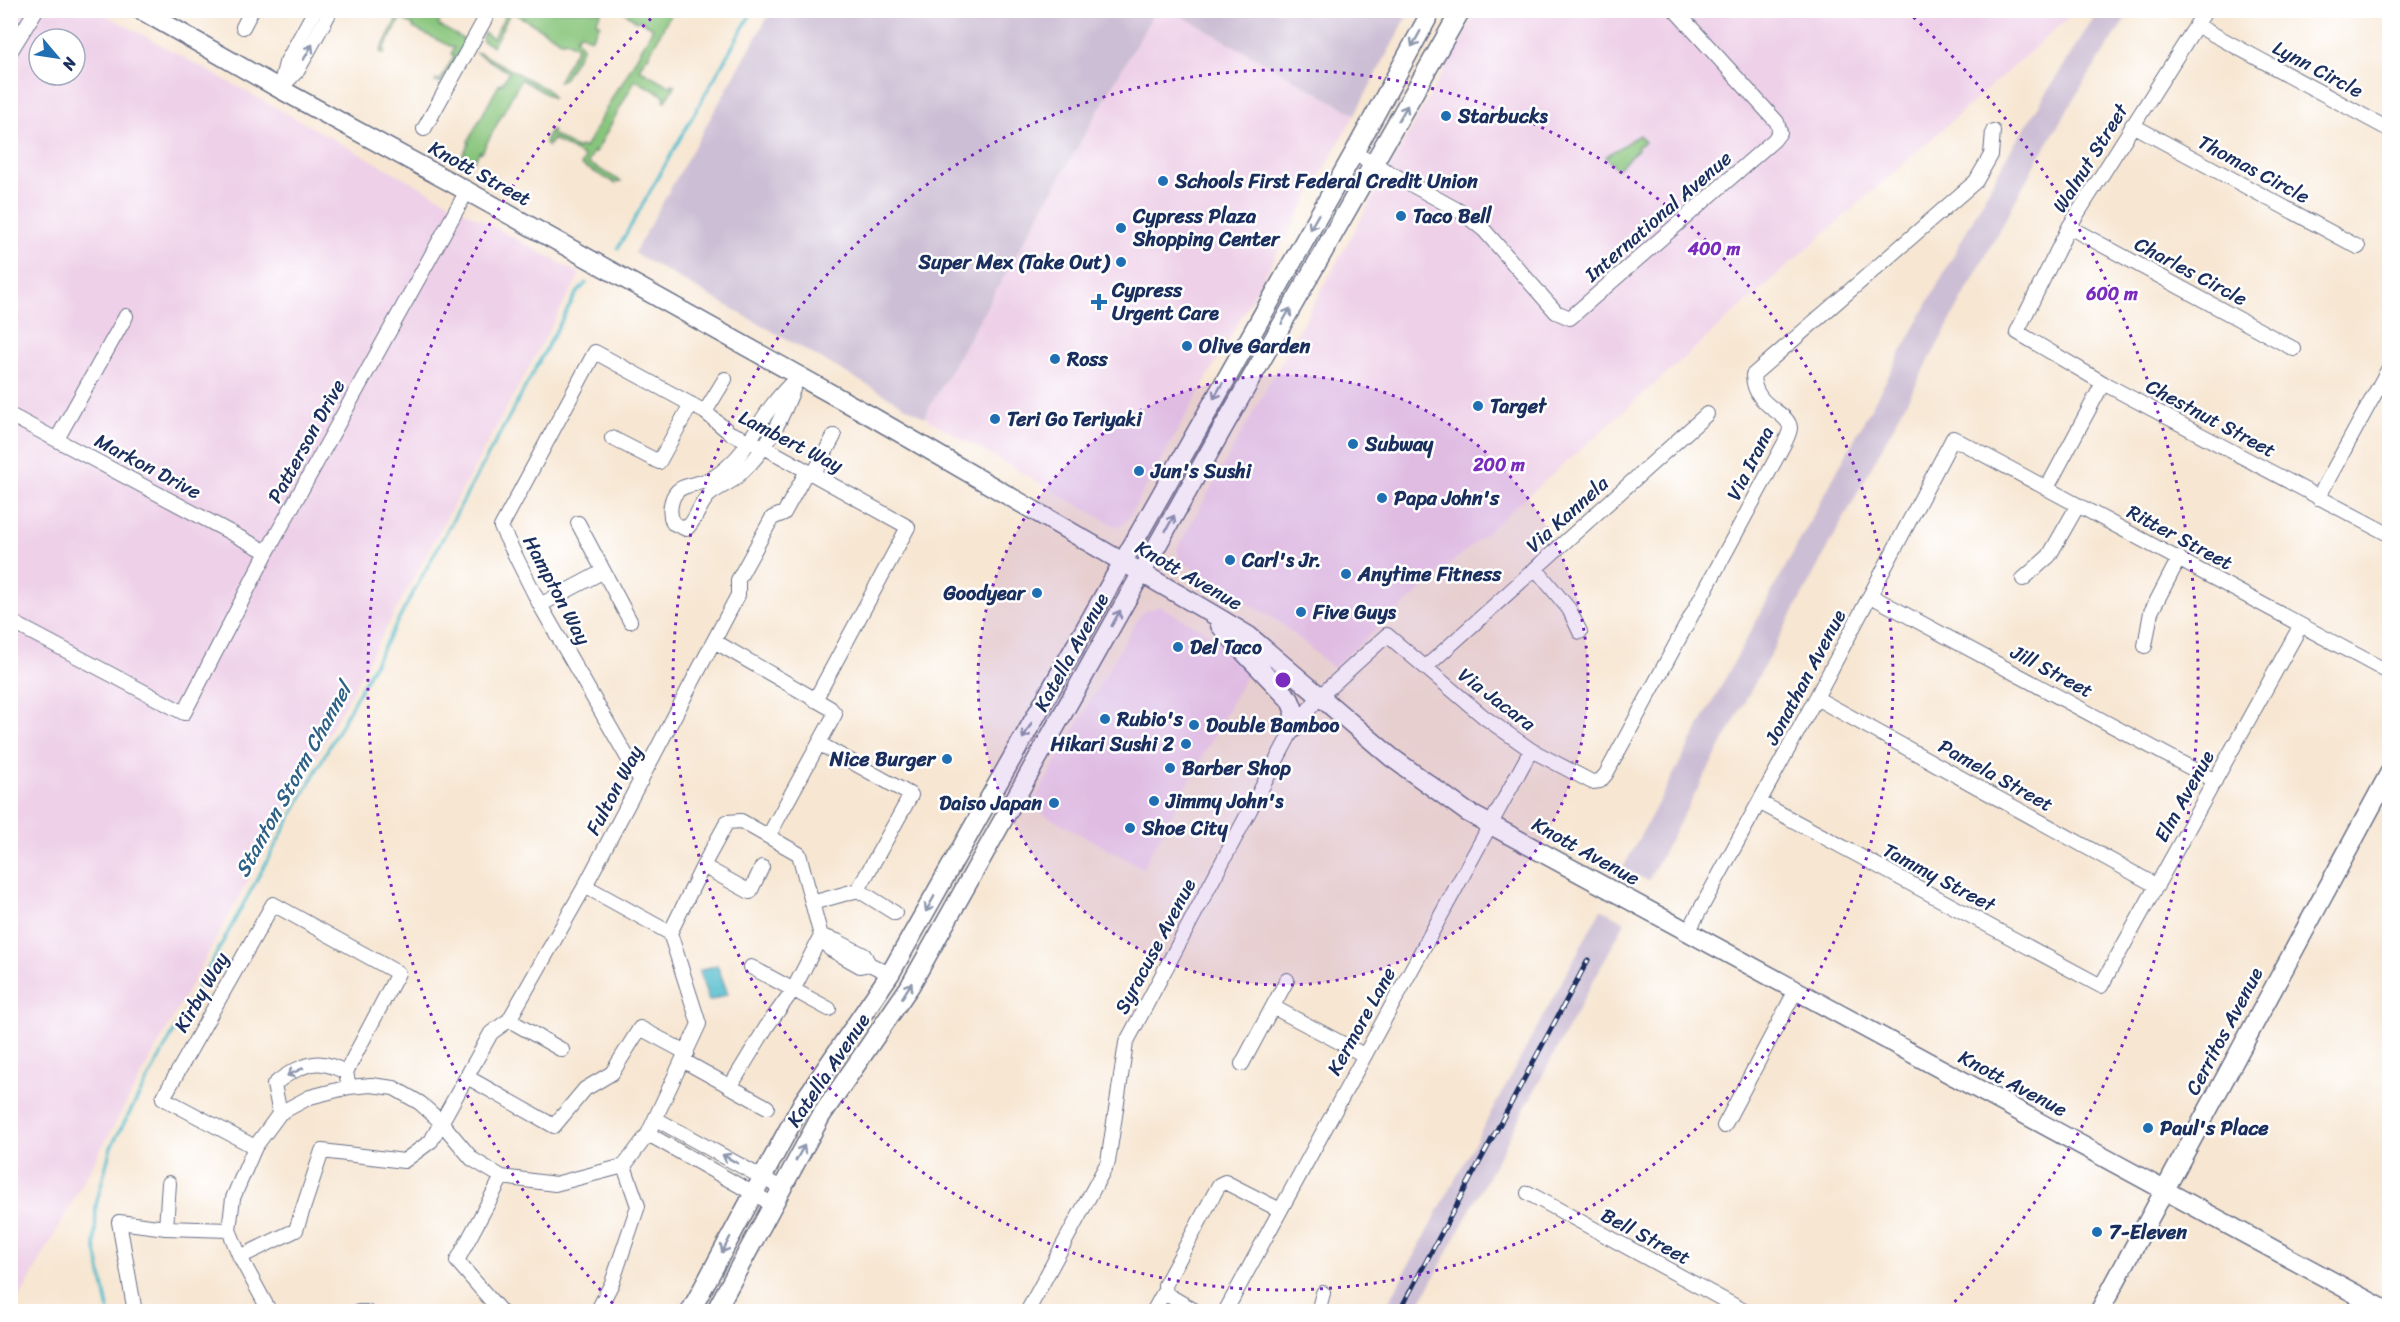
<svg xmlns="http://www.w3.org/2000/svg" width="2400" height="1322" font-family="Sriracha,sans-serif">
	<rect width="100%" height="100%" fill="#fff"/>
	<filter id="ink" filterUnits="userSpaceOnUse"><feTurbulence type="fractalNoise" baseFrequency=".0167" numOctaves="2"/><feDisplacementMap in="SourceGraphic" scale="12" xChannelSelector="R" yChannelSelector="G"/><feConvolveMatrix kernelMatrix="1 2 1 2 8 2 1 2 1" color-interpolation-filters="sRGB"/></filter>
	<filter id="wash" filterUnits="userSpaceOnUse"><feTurbulence type="fractalNoise" baseFrequency=".008" numOctaves="4" result="noise"/><feDisplacementMap in="SourceGraphic" scale="24" xChannelSelector="R" yChannelSelector="G"/><feGaussianBlur stdDeviation="1.35" result="paint"/><feColorMatrix in="noise" values="0 0 0 0 0 0 0 0 0 0 0 0 0 0 0 0 0 1.4 0 .05"/><feComposite in="paint" operator="in"/></filter>
	<g filter="url(#wash)">
		<rect width="100%" height="100%" fill="#f7e6d2"/>
		<path fill="#eed0e8" fill-rule="evenodd" d="M10,11H99L580,274L12,1312ZM39,39H75V75H39Z
			M1155,11H1173L1355,114L1128,519L1122,525L1115,526L924,417Z
			M1477,11H2076L1333,668L1281,623L1180,561L1177,549Z
			M1160,606L1220,640L1251,666L1143,868L1030,807L1140,615L1145,611Z"/>
		<path fill="#ccbed4" d="M771,11H1155L924,417L634,253Z
			M1173,11H1410L1355,114Z
			M2098,11H2131L2085,81L2034,166L1648,881L1623,868L2007,156Z
			M1601,909L1625,922L1416,1311H1384Z"/>
		<path fill="#88c57b" stroke="#527a6c" stroke-width="1.5" d="M622,10L672,11L648,57H646L639,69L671,87L672,84L675,86L666,101L664,100L665,96L635,80L596,152L594,151L588,163L621,181L615,183L581,165L585,157L553,139L548,147L545,142L550,130L553,131L552,134L578,149L580,146L585,148L618,87H620L653,28L640,20L638,22Z
			M401,11L409,16L412,11H439L435,18L440,21L438,25L463,39H467L441,83L435,82L436,80L440,81L454,56L451,54L454,48L413,28L414,26L401,18L383,50L385,52L384,54L380,52Z
			M508,11H602L596,22L600,24L591,39L580,33L576,39L583,47L565,78L558,82L577,47L565,40L563,42L511,11L493,46L483,41L482,37L484,33L493,38Z
			M476,53H480L548,90L553,98L521,79L482,152L480,151L473,162L462,156L469,143L468,141L500,83L502,84L509,72Z
			M1639,135L1645,142L1637,147L1638,149L1617,169L1605,157Z"/>
		<path fill="#4ebaca" stroke="#347494" stroke-width="1.5" d="M717,965L728,994L709,1001L699,971Z"/>
		<g fill="none" stroke-linecap="round" stroke-linejoin="round">
			<path stroke="#4ebaca" stroke-width="3" d="M618,248L753,10
				M109,1312L95,1245L96,1205L111,1147L576,294L586,283"/>
		</g>
	</g>
	<g filter="url(#ink)">
		<g fill="none" stroke-linecap="round" stroke-linejoin="round">
			<g stroke="#686f87" stroke-width="16">
				<path id="minor" d="M2206,10L2069,227L2017,332L2103,383L2390,535
					M2196,25L2390,130
					M243,27L252,10
					M10,52L36,10
					M280,87L286,63L315,10
					M280,89L298,70L331,10
					M2132,125L2358,247
					M424,129L490,10
					M1354,153L1463,213L1484,230L1556,312L1570,318L1774,140L1780,132L1777,122L1675,10
					M2069,227L2294,349
					M798,376C784,415 767,453 733,480C725,485 716,489 709,495C699,504 697,520 686,529L673,523C668,512 670,492 684,487C698,482 708,483 721,472C750,450 753,429 774,403C781,393 790,385 798,376Z
					M705,412L725,379
					M10,415L267,552
					M612,438L659,462L691,404
					M57,439L126,316
					M814,473L834,436
					M2047,488L2103,383
					M2318,498L2390,366
					M578,523L630,621
					M1536,569L1569,609L1580,632
					M2023,579L2049,556L2078,505
					M1871,596L2215,781
					M540,605L602,572
					M10,621L184,713L267,552L467,191
					M714,641L830,708L835,714L769,835
					M2145,646L2151,612L2179,558
					M1426,667L1707,414
					M1816,698L2157,886
					M641,781L540,605L501,527L595,352L705,412L730,433L764,447L908,527L815,700
					M1759,802L2101,986L2301,625
					M703,866L750,892L762,867
					M585,886L670,933
					M858,890L895,913
					M812,903L858,890L911,795L820,744
					M1688,932L1816,698L1953,438L2390,673
					M821,936L837,941L864,955L869,964L890,974
					M751,967L829,1009
					M1273,1007L1364,1055
					M509,1020L562,1050
					M684,1061L767,1107
					M1242,1064L1287,980
					M467,1077L554,1126L585,1089L612,1073L640,1028L687,1053
					M730,1087L767,1026L793,990L821,936
					M280,1113L274,1085C284,1075 308,1061 323,1064C331,1065 339,1069 346,1072
					M656,1119L781,1188
					M1724,1126L1796,990
					M648,1134L772,1204
					M255,1147L163,1098L273,904L398,973L346,1072L349,1087
					M1528,1193L1746,1312
					M166,1228L169,1183
					M240,1257L296,1230L322,1151L404,1161L431,1141L491,1033L509,1020L585,886L738,595V580L772,518L784,513L807,471
					M135,1312L119,1222L166,1228L229,1230
					M270,1312L240,1257L229,1230L233,1198L255,1147L280,1113L310,1097L349,1087L371,1085L394,1088L420,1103L441,1122L472,1159L502,1177L555,1184L624,1166L648,1134L699,1024L670,933L703,866L727,822L741,821L799,854L821,936L830,949L860,966L869,964
					M359,1312H367
					M501,1312L457,1261L502,1177
					M597,1312L612,1283L638,1206L624,1166
					M1027,1312L1108,1162L1126,1043L1293,729L1319,697L1387,635L1484,717L1531,750L1592,782L1600,781L1606,774L1785,442C1787,438 1790,432 1790,428C1789,411 1754,409 1753,375L1976,181L1991,155L1993,131
					M1153,1312L1165,1290
					M1197,1312L1166,1294L1165,1285L1219,1185L1225,1182L1280,1210
					M1225,1312L1531,750
					M1318,1312L1323,1293"/>
			</g>
			<g stroke="#686f87" stroke-width="21">
				<path id="major" d="M141,10L280,89L467,191L871,416L1209,612L1249,636L1391,757L1467,812L2389,1312
					M1220,625L1239,647L1290,700L1294,710L1293,729
					M690,1312L803,1102L890,974L1354,153L1432,10
					M715,1312L821,1116L910,986L1224,426L1461,10
					M2099,1312L2390,772"/>
			</g>
			<use href="#minor" stroke="#fff" stroke-width="14"/>
			<use href="#major" stroke="#fff" stroke-width="18"/>
			<g stroke="#1b2f5e" stroke-width="5">
				<path id="rail" d="M1399,1312L1588,960"/>
			</g>
			<use href="#rail" stroke="#fff" stroke-width="3" stroke-dasharray="9" stroke-linecap="butt"/>
		</g>
		<defs><path id="oneway-shaft" d="M-6 0H5M1.5-3L5.5 0L1.5 3" fill="none" stroke-width="1.6" stroke-linecap="round" stroke-linejoin="round" transform="scale(1.5)"/></defs>
		<g stroke="#8d97ae">
			<use href="#oneway-shaft" transform="translate(1416 39) rotate(119)"/>
			<use href="#oneway-shaft" transform="translate(308 52) rotate(-60)"/>
			<use href="#oneway-shaft" transform="translate(1403 113) rotate(-60)"/>
			<use href="#oneway-shaft" transform="translate(1314 222) rotate(120)"/>
			<use href="#oneway-shaft" transform="translate(1286 316) rotate(-60)"/>
			<use href="#oneway-shaft" transform="translate(1218 391) rotate(120)"/>
			<use href="#oneway-shaft" transform="translate(1170 523) rotate(-61)"/>
			<use href="#oneway-shaft" transform="translate(1116 618) rotate(-61)"/>
			<use href="#oneway-shaft" transform="translate(1027 731) rotate(119)"/>
			<use href="#oneway-shaft" transform="translate(930 904) rotate(119)"/>
			<use href="#oneway-shaft" transform="translate(907 990) rotate(-58)"/>
			<use href="#oneway-shaft" transform="translate(295 1072) rotate(155)"/>
			<use href="#oneway-shaft" transform="translate(800 1153) rotate(-61)"/>
			<use href="#oneway-shaft" transform="translate(730 1159) rotate(-151)"/>
			<use href="#oneway-shaft" transform="translate(726 1245) rotate(118)"/>
		</g>
	</g>
	<circle cx="1283" cy="680" r="305" fill="#7b2cbf" fill-opacity=".12"/>
	<g fill="none" stroke="#7b2cbf" stroke-width="3" stroke-dasharray="3 6">
		<circle cx="1283" cy="680" r="305"/>
		<circle cx="1283" cy="680" r="610"/>
		<path d="M619 1310A915 915 0 0 1 659 11M1907 11A915 915 0 0 1 1947 1310"/>
	</g>
	<g fill="#1f6fb2" stroke="#fff" stroke-width="2">
		<circle cx="1446" cy="116" r="6"/>
		<circle cx="1163" cy="181" r="6"/>
		<circle cx="1401" cy="216" r="6"/>
		<circle cx="1121" cy="228" r="6"/>
		<circle cx="1121" cy="262" r="6"/>
		<path d="M1096 293h6v6h6v6h-6v6h-6v-6h-6v-6h6z"/>
		<circle cx="1187" cy="346" r="6"/>
		<circle cx="1055" cy="359" r="6"/>
		<circle cx="1478" cy="406" r="6"/>
		<circle cx="995" cy="419" r="6"/>
		<circle cx="1353" cy="444" r="6"/>
		<circle cx="1139" cy="471" r="6"/>
		<circle cx="1382" cy="498" r="6"/>
		<circle cx="1230" cy="560" r="6"/>
		<circle cx="1346" cy="574" r="6"/>
		<circle cx="1037" cy="593" r="6"/>
		<circle cx="1301" cy="612" r="6"/>
		<circle cx="1178" cy="647" r="6"/>
		<circle cx="1105" cy="719" r="6"/>
		<circle cx="1194" cy="725" r="6"/>
		<circle cx="1186" cy="744" r="6"/>
		<circle cx="947" cy="759" r="6"/>
		<circle cx="1170" cy="768" r="6"/>
		<circle cx="1154" cy="801" r="6"/>
		<circle cx="1054" cy="803" r="6"/>
		<circle cx="1130" cy="828" r="6"/>
		<circle cx="2148" cy="1128" r="6"/>
		<circle cx="2097" cy="1232" r="6"/>
	</g>
	<g text-anchor="middle" stroke-width="5" stroke-linejoin="round" paint-order="stroke">
		<g font-size="20" fill="#1b2f5e" stroke="#fff">
			<text transform="translate(2318 69) rotate(28)" y="7">Lynn Circle</text>
			<text transform="translate(2090 158) rotate(-58)" y="7">Walnut Street</text>
			<text transform="translate(2254 169) rotate(28)" y="7">Thomas Circle</text>
			<text transform="translate(480 173) rotate(29)" y="7">Knott Street</text>
			<text transform="translate(1658 216) rotate(-41)" y="7">International Avenue</text>
			<text transform="translate(2191 271) rotate(28)" y="7">Charles Circle</text>
			<text transform="translate(2211 418) rotate(28)" y="7">Chestnut Street</text>
			<text transform="translate(306 441) rotate(-61)" y="7">Patterson Drive</text>
			<text transform="translate(791 441) rotate(27)" y="7">Lambert Way</text>
			<text transform="translate(1750 463) rotate(-63)" y="7">Via Irana</text>
			<text transform="translate(148 466) rotate(28)" y="7">Markon Drive</text>
			<text transform="translate(1567 514) rotate(-42)" y="7">Via Kannela</text>
			<text transform="translate(2180 537) rotate(28)" y="7">Ritter Street</text>
			<text transform="translate(1189 575) rotate(30)" y="7">Knott Avenue</text>
			<text transform="translate(557 590) rotate(62)" y="7">Hampton Way</text>
			<text transform="translate(1071 652) rotate(-61)" y="7">Katella Avenue</text>
			<text transform="translate(2052 671) rotate(28)" y="7">Jill Street</text>
			<text transform="translate(1805 677) rotate(-62)" y="7">Jonathan Avenue</text>
			<text transform="translate(1497 699) rotate(37)" y="7">Via Jacara</text>
			<text transform="translate(1996 775) rotate(29)" y="7">Pamela Street</text>
			<text transform="translate(614 790) rotate(-62)" y="7">Fulton Way</text>
			<text transform="translate(2184 796) rotate(-61)" y="7">Elm Avenue</text>
			<text transform="translate(1586 851) rotate(29)" y="7">Knott Avenue</text>
			<text transform="translate(1939 877) rotate(28)" y="7">Tammy Street</text>
			<text transform="translate(1155 946) rotate(-62)" y="7">Syracuse Avenue</text>
			<text transform="translate(201 992) rotate(-60)" y="7">Kirby Way</text>
			<text transform="translate(1361 1021) rotate(-61)" y="7">Kermore Lane</text>
			<text transform="translate(2224 1031) rotate(-62)" y="7">Cerritos Avenue</text>
			<text transform="translate(828 1070) rotate(-56)" y="7">Katella Avenue</text>
			<text transform="translate(2013 1083) rotate(28)" y="7">Knott Avenue</text>
			<text transform="translate(1646 1236) rotate(28)" y="7">Bell Street</text>
		</g>
		<g font-size="20" font-weight="bold" fill="#1b2f5e" stroke="#fff" text-anchor="start">
			<text x="1458" y="123">Starbucks</text>
			<text x="1175" y="188">Schools First Federal Credit Union</text>
			<text x="1133" y="223">Cypress Plaza<tspan x="1133" dy="23">Shopping Center</tspan></text>
			<text x="1413" y="223">Taco Bell</text>
			<text x="1109" y="269" text-anchor="end">Super Mex (Take Out)</text>
			<text x="1112" y="297">Cypress<tspan x="1112" dy="23">Urgent Care</tspan></text>
			<text x="1199" y="353">Olive Garden</text>
			<text x="1067" y="366">Ross</text>
			<text x="1490" y="413">Target</text>
			<text x="1007" y="426">Teri Go Teriyaki</text>
			<text x="1365" y="451">Subway</text>
			<text x="1151" y="478">Jun's Sushi</text>
			<text x="1394" y="505">Papa John's</text>
			<text x="1242" y="567">Carl's Jr.</text>
			<text x="1358" y="581">Anytime Fitness</text>
			<text x="1025" y="600" text-anchor="end">Goodyear</text>
			<text x="1313" y="619">Five Guys</text>
			<text x="1190" y="654">Del Taco</text>
			<text x="1117" y="726">Rubio's</text>
			<text x="1206" y="732">Double Bamboo</text>
			<text x="1174" y="751" text-anchor="end">Hikari Sushi 2</text>
			<text x="935" y="766" text-anchor="end">Nice Burger</text>
			<text x="1182" y="775">Barber Shop</text>
			<text x="1166" y="808">Jimmy John's</text>
			<text x="1042" y="810" text-anchor="end">Daiso Japan</text>
			<text x="1142" y="835">Shoe City</text>
			<text x="2160" y="1135">Paul's Place</text>
			<text x="2109" y="1239">7-Eleven</text>
		</g>
		<g font-size="21" font-style="italic" fill="#2d6084" stroke="#fff">
			<text transform="translate(293 780) rotate(-61)" y="7">Stanton Storm Channel</text>
		</g>
	</g>
	<circle cx="1283" cy="680" r="9" fill="#7b2cbf" stroke="#fff" stroke-width="3"/>
	<g font-size="18" text-anchor="middle" font-weight="bold" fill="#7b2cbf" stroke="#fff" stroke-width="5" stroke-linejoin="round" paint-order="stroke">
		<text x="1714" y="255">400 m</text>
		<text x="2112" y="300">600 m</text>
		<text x="1499" y="471">200 m</text>
	</g>
	<rect width="2400" height="1322" fill="none" stroke="#fff" stroke-width="36"/>
	<g transform="translate(57 57) rotate(119)"><circle r="28" fill="#ffffff" stroke="#a4acbf" stroke-width="1.5"/>
	<path d="M0-4.5L10 22L0 15L-10 22Z" fill="#1f6fb2"/>
	<text y="-9" font-size="16" font-weight="bold" text-anchor="middle" fill="#1b2f5e">N</text>
	</g>
</svg>
